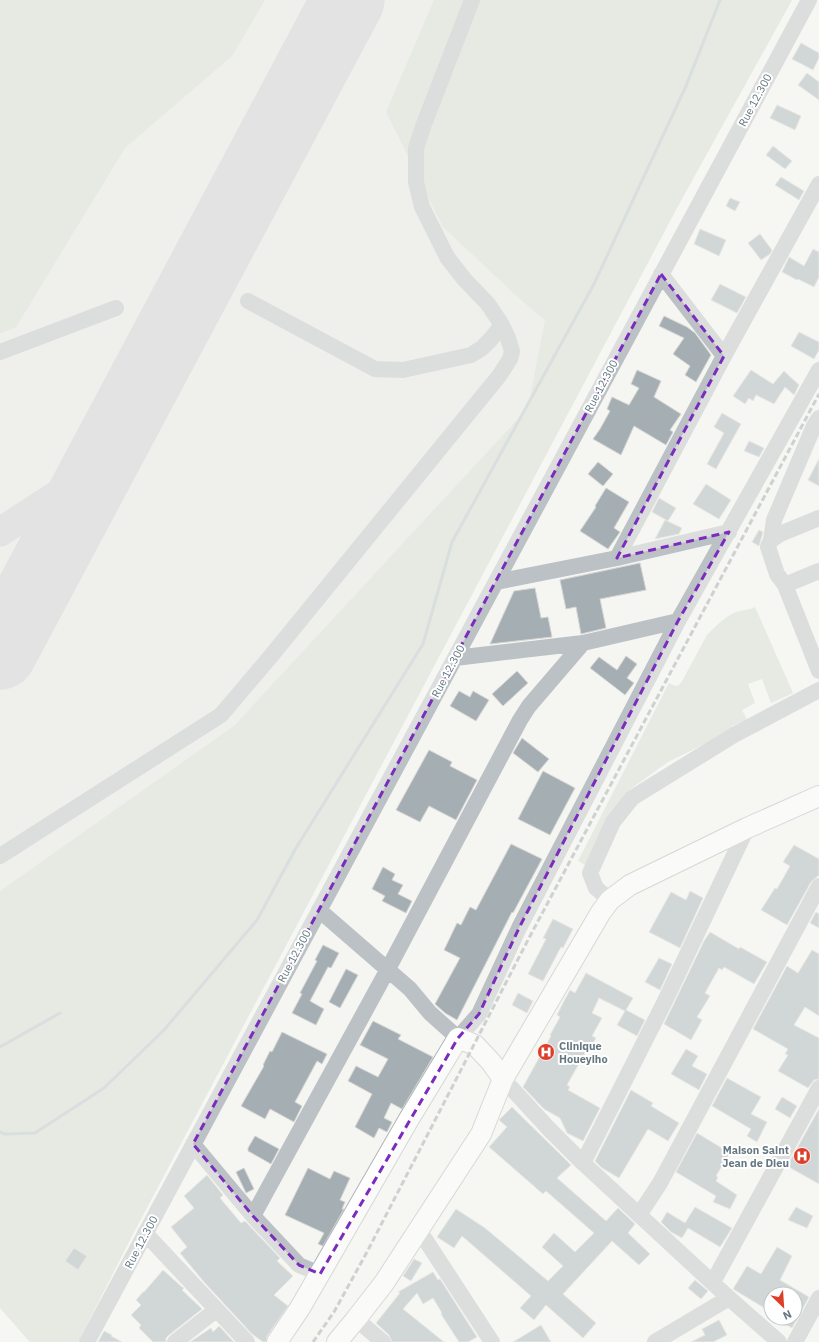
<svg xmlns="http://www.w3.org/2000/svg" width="819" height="1342" font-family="'IBM Plex Sans',sans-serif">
	<rect width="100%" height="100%" fill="#f5f5f2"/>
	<path fill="#e6e6e5" d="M0,0H792L678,206L134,1232L78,1342H30L0,1308Z"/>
	<path fill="#d5dad1" d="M0,0H265L232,56L125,148L16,327L0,334Z
		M434,0H792L678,206L134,1232L78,1342H30L0,1308V891L234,726L528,408L545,320L521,300L443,227L386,112Z
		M755,607L793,693L771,703L762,679L748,684L755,703L742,710L747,720L732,726L733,730L668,762L629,790L602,837L589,867L578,861L669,683L673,685L677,686L681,683L707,635C716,626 726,615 739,611C744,610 749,610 755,607Z"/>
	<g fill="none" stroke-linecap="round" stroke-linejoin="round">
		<path stroke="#b5c3c6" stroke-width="3" d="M0,1047L60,1013
			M0,1132L5,1134L35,1133L104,1088L164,1030L257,920L296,848L423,644L452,542L594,284L686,86L720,0"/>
		<path stroke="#c9cdce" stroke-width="29" d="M0,532L80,480L92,471L104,458
			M0,675L18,659L29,641L34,620L32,600L35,588"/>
		<path stroke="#c9cdce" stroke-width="73" d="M0,653L348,0"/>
	</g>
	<path fill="#a5afb3" stroke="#d6d6d4" d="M801,43L819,53V58L813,70L792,59Z
		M807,73L819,82V100L798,85Z
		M777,105L801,116L795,130L770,118Z
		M773,146L792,161L785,169L766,155Z
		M781,177L804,191L799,200L775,185Z
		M730,198L740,202L735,211L726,206Z
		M700,229L726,240L719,256L694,244Z
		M760,234L772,250L770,254L761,260L748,243Z
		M813,249L819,252V277L814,287L798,279L797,280L782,272L789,257L804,266Z
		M720,284L746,297L737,313L711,300Z
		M664,316L687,327L695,333L711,355L696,382L685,375L690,366L673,354L684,338L659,326Z
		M799,332L819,342V350L814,359L791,346Z
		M637,370L661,381L654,397L681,414L670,430L673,432L666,445L634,426L621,455L593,439L600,429L610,411L607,409L612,397L629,405L639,388L631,384Z
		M751,370L773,384L784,371L799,385L794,395L785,387L774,404L756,395L753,401L749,398L745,404L733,396Z
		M722,413L741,424L716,469L707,464L724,433L714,427Z
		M749,441L764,448L759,457L744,451Z
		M819,459V486L808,480Z
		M598,462L613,474L603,486L588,474Z
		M706,484L731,500L719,519L693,504Z
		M606,488L629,502L614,528L620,532L608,549L580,531L596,507L595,506Z
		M659,498L676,508L668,521L652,512Z
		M665,520L682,528L679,534L655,539Z
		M759,530L763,532L759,546L752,542Z
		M640,563L646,590L600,599L606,628L581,634L576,607L566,609L560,580Z
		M535,588L541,618L548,617L552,637L490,644L514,591Z
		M626,656L637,664L627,678L634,683L625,695L590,668L599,657L617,670Z
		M517,671L528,683L503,706L492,694Z
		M459,691L470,697L473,691L489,700L476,721L450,706Z
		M522,738L549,759L538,772L513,753Z
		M429,750L452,762L450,766L477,780L456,820L429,806L420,822L396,810Z
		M543,771L575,788L550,835L518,819Z
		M511,844L542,859L513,913L512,912L457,1020L445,1013L435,1004L460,958L444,950L457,923L461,925L470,907L476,910Z
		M794,845L819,859V875L811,882L787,925L761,910L775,888L777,889L790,866L783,862Z
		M383,867L395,874L392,880L403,885L398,894L412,901L406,913L382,901L385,896L372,889Z
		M690,891L703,898L680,948L649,932L671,892L686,900Z
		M816,912L819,914V928L810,923Z
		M553,919L573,929L563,948L561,947L543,981L528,974L546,939L543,938Z
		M710,932L739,949L740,947L767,962L754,984L724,967L722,970L719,968L705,993L710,996L697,1017L702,1020L691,1040L664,1024L704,941Z
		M323,945L339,953L331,968L328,967L310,1001L324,1009L316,1025L292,1013L302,994L300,993L317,961L315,960Z
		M812,950L819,954V1016L805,1007L794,1025L819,1038V1079L814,1080L808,1088L778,1071L788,1055L785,1054L788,1049L753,1029L787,966L798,973Z
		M659,958L672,964L660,990L645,982Z
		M346,969L358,975L340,1008L329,1002Z
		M586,973L633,998L626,1010L645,1020L637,1036L617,1025L625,1011L599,998L592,1013L602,1018L592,1036L596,1038L587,1054L585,1053L567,1085L570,1087L568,1090L600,1108L583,1141L567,1133L560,1118L544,1109L523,1087L551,1036L550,1035L560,1017L557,1015L565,999L570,990L575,993Z
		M518,993L533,1001L527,1013L512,1005Z
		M373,1021L401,1035L398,1039L433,1057L402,1109L391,1103L384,1118L392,1122L387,1132L379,1128L374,1138L355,1127L372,1094L348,1081L356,1066L378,1077L388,1059L360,1045Z
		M282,1032L327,1054L322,1064L317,1061L295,1102L302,1106L294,1122L270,1109L265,1119L241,1106L264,1066L263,1065L270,1051L272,1052Z
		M686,1049L698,1056L692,1066L707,1074L699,1090L671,1074Z
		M727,1078L761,1097L751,1114L767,1122L757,1142L747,1136L751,1129L712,1106Z
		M631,1090L653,1103L651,1106L679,1123L668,1141L648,1129L619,1178L602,1168L595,1161Z
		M782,1097L797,1106L790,1118L775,1109Z
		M512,1107L571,1165L557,1178L606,1221L618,1208L635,1224L628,1233L650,1254L639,1265L612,1241L563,1294L596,1323L583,1338L546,1305L534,1320L520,1308L531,1296L462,1236L454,1248L437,1237L456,1209L485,1228L548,1281L563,1266L542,1247L554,1233L575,1252L594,1233L546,1191L543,1194L489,1147L507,1127L499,1120Z
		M819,1109V1184L787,1166Z
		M697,1133L730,1153L716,1176L718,1177L716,1181L737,1195L730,1209L713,1202L716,1196L676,1172Z
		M255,1136L279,1149L271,1164L248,1151V1148Z
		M244,1168L254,1189L246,1193L236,1172Z
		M308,1168L330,1179L334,1171L350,1178L340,1200L345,1202L342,1209H344L323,1246L318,1244L324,1233L285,1215Z
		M207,1175L223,1195L220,1198L241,1223L245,1221L280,1258L277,1261L293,1276L274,1295L288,1306L267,1336L266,1342H263L252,1334L204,1282L180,1253L187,1247L171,1227L194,1208L184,1196Z
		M695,1207L732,1228L720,1247L688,1228L682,1238L671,1232L661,1222L667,1212L685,1223Z
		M796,1207L813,1216L807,1228L788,1220Z
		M777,1247L792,1256L780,1280L809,1297L792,1328L774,1318H795V1294H771V1312L733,1289L747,1266L761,1274Z
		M74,1248L87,1256L78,1270L65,1261Z
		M414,1259L422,1263L411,1281L403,1276Z
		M163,1270L182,1287L184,1288L182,1290L202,1309L169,1335L166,1338V1342H153L139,1328L141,1325L131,1315L141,1305L136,1300L143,1292H144Z
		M433,1272L438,1280L440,1279L477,1337L468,1342H459L441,1314L442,1313L433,1298L423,1304L417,1293L403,1309L444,1342H392L389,1335L376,1323L400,1293L398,1292Z
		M695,1280L708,1291L701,1299L688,1288Z
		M719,1320L727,1335L713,1342H691L705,1335L702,1329Z
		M541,1325L551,1342H513Z
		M219,1326L234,1342H190L211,1328L213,1332Z
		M104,1331L112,1335L111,1336L122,1342H98Z"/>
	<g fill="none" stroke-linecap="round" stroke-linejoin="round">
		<g stroke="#afb5b8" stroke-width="22">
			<path id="major" d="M277,1342L300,1308L409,1119L458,1038L475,1045L491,1062L503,1079
				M337,1342L356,1319L384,1283L481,1134L503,1079L601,912L610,900L630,885L747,828L819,796"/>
		</g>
		<path stroke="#bbc1c4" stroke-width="16" d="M661,274L724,356
			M248,301L375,369L403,370L471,355L482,348L491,339L502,325
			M0,352L116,308
			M819,518L780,534L771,540L768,547L777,574L785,585L819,671
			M771,540L774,520L814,426L819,418
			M617,558L724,356L819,184
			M496,582L617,558L729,532
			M785,585L819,571
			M455,658L583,643L678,621
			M0,856L221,715L271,656L499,376L510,359L512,351L508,338L502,325L488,304L464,279L447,257L422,207L416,182V148L424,124L472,0
			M610,900L596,888L590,873L613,822L632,798L734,735L819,690
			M319,910L410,989L430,1013L458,1038L479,1014L519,928L678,621L819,370
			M503,1079L549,1129L583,1163L729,1298L779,1342
			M193,1144L253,1216L299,1265L320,1274
			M583,1163L664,1003L747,828
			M639,1215L660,1183L819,886
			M253,1216L388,969L520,720L529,706L583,643
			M419,1230L492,1342
			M145,1233L247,1342
			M713,1282L819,1088
			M356,1319L383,1342
			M87,1342L809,0
			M175,1342L216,1310
			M655,1342L729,1298
			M795,1342L819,1298"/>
		<use href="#major" stroke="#fff" stroke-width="20"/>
		<path stroke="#9da5a9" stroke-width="3" stroke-dasharray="6 3" stroke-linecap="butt" d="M313,1342L334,1312L367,1252L529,938L819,394"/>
	</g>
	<path d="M0 0H819V1342H0ZM661,274L724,356L617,558L729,532L678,621L519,928L479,1014L458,1038L320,1274L299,1265L253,1216L193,1144Z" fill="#f5f5f2" fill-opacity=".55" fill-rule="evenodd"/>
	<path fill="none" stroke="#7b2cbf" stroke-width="3" stroke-dasharray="8 5" stroke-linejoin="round" d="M661,274L724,356L617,558L729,532L678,621L519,928L479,1014L458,1038L320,1274L299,1265L253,1216L193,1144Z"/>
	<defs>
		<g id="hospital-disc" transform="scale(0.9)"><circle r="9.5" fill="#dd3f2a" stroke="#fff"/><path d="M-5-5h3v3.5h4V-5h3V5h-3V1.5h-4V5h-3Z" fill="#fff"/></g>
	</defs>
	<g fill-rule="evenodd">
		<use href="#hospital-disc" x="546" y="1052"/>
		<use href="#hospital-disc" x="802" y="1156"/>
	</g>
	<g text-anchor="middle" stroke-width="4" stroke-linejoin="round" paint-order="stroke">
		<g font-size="11" fill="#657882" stroke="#fff">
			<text transform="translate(755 100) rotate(-62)" y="4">Rue 12.300</text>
			<text transform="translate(601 386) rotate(-62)" y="4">Rue 12.300</text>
			<text transform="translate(448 671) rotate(-62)" y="4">Rue 12.300</text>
			<text transform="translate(294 956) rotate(-62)" y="4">Rue 12.300</text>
			<text transform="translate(141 1242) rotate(-62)" y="4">Rue 12.300</text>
		</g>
		<g font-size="11" font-weight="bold" fill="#657882" stroke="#fff" text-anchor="start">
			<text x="559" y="1050">Clinique<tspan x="559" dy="13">Houeyiho</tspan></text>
			<text x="789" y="1154" text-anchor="end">Maison Saint<tspan x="789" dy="13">Jean de Dieu</tspan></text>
		</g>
	</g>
	<g transform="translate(783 1306) rotate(155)"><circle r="19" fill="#ffffff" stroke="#c1c9cd"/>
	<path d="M0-3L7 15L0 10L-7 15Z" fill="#dd3f2a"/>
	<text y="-6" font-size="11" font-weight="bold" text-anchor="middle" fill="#657882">N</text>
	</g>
</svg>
